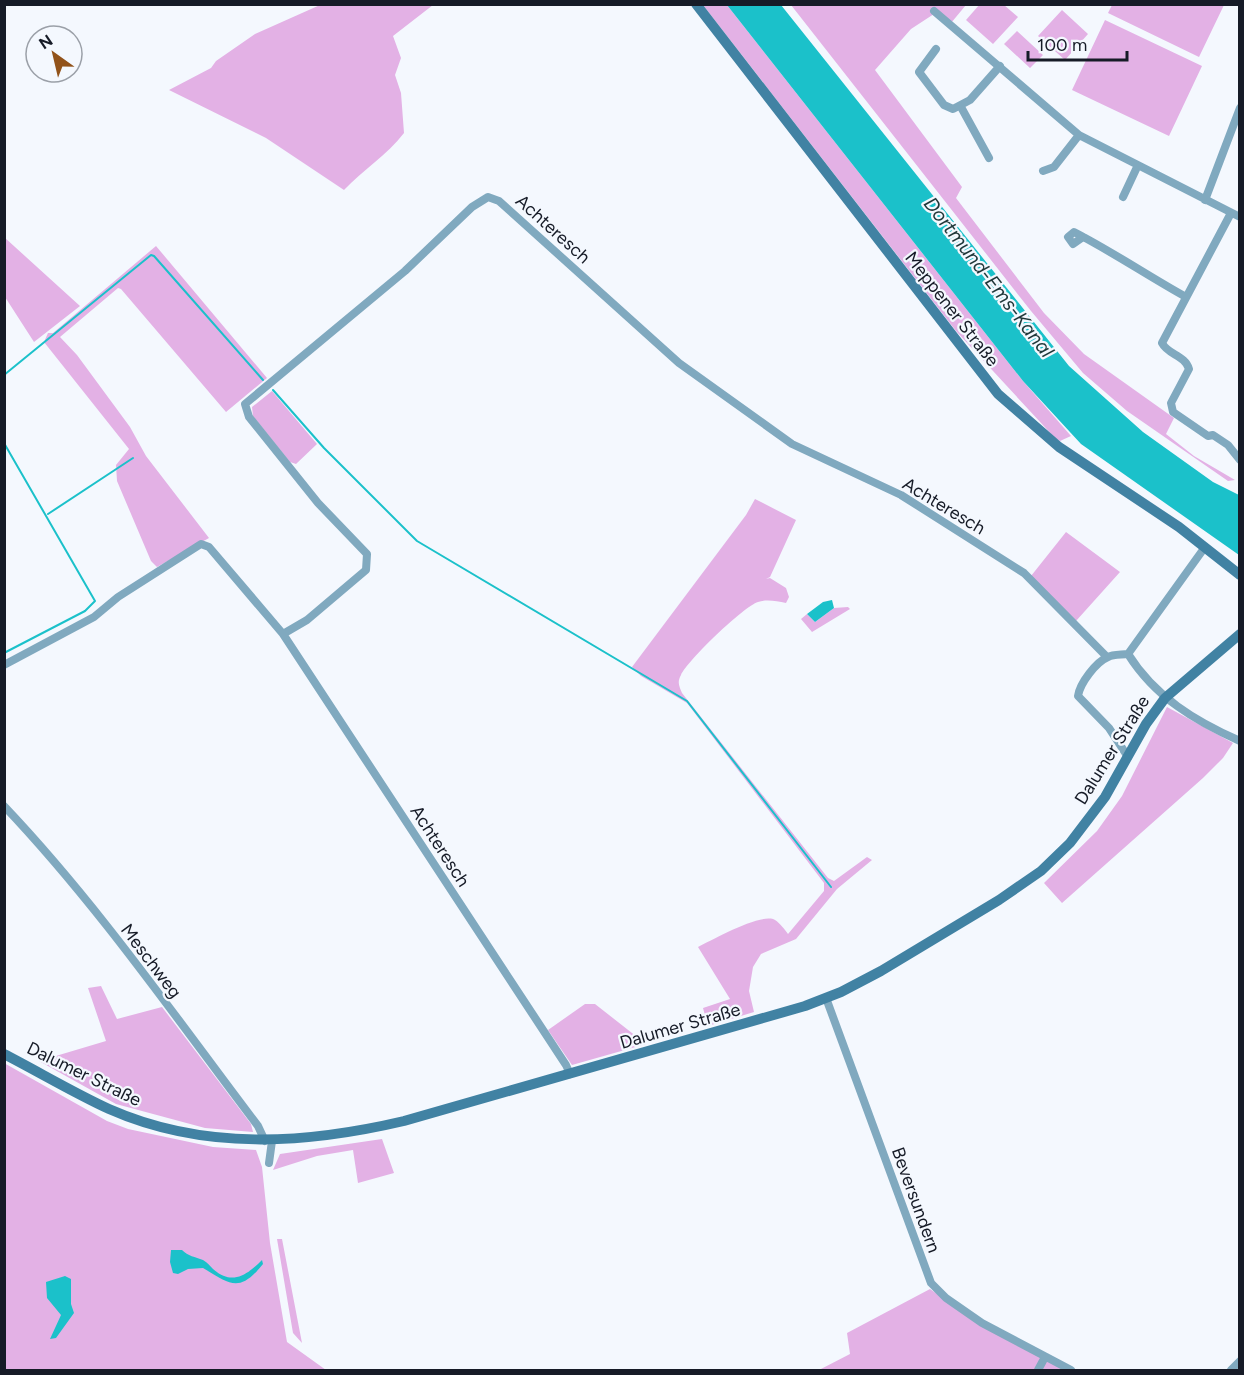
<svg xmlns="http://www.w3.org/2000/svg" width="1244" height="1375" font-family="Figtree,sans-serif">
	<rect width="100%" height="100%" fill="#f4f8fe"/>
	<path fill="#e3b1e5" d="M980,4L1004,5L1018,17L993,44L966,20Z
		M320,5H433L393,36L401,58L395,75L401,93L404,133C387,155 363,170 344,190L266,138L169,90L211,68L216,61L255,34Z
		M703,5H727L1023,381L1071,436L1060,441L1054,437L956,331Z
		M791,5H966L951,23L937,12L911,29L875,70L962,187L956,198L1044,313L1084,354L1174,418L1166,434L1194,456L1235,480L1228,481L1127,411L1083,373L1031,311Z
		M1112,5V4L1224,5L1199,57L1108,13Z
		M1062,10L1088,34L1065,60L1038,36Z
		M1105,20L1202,66L1169,136L1072,90Z
		M1017,31L1043,55L1030,68L1004,44Z
		M4,237L80,306L34,342L5,297Z
		M156,246L267,378L226,412L121,289L118,288L60,337L77,355L130,427L146,456L209,538L157,567L151,561L117,481L116,465L129,449L44,342L48,333H53Z
		M272,391L317,444L296,464L290,462L253,416L252,407Z
		M755,499L796,520L770,577L766,579L770,578L786,588L789,597L786,603C776,601 767,599 758,602C744,606 687,661 681,675C677,682 679,686 682,693L828,878L834,881L867,857L872,860L837,889L796,939L761,954L753,967L749,991L754,1012L708,1026L703,1008L730,999L698,947C712,940 762,912 775,920C780,923 785,930 788,934L824,891V883L687,703L641,676L632,667L746,515Z
		M1066,532L1120,572L1076,621L1031,576Z
		M848,607L850,609L812,632L801,619L807,614L815,622L834,608Z
		M1167,707L1233,743L1223,758L1203,778L1062,903L1044,883L1097,831L1122,796Z
		M101,986L117,1019L162,1007L251,1124L253,1132L205,1128L116,1104L39,1061L106,1041L88,988Z
		M585,1004H595L646,1044L572,1065L548,1030Z
		M4,1063L107,1121L128,1129L213,1147L256,1150L262,1167L270,1243L287,1342L326,1370H5Z
		M382,1139L394,1173L358,1183L353,1150L317,1156L273,1170L280,1154Z
		M277,1239H282L302,1343L293,1333Z
		M930,1289L981,1325L1066,1370H819L850,1354L847,1333Z"/>
	<path fill="#1bc1ca" d="M727,5H781L1069,366L1143,432L1213,482L1239,495V555L1081,444L1023,381Z
		M832,600L834,608L815,622L807,614L823,602Z
		M171,1250H182C188,1256 195,1257 203,1260C208,1263 210,1266 213,1269C232,1286 247,1275 262,1260L263,1264C239,1294 230,1284 203,1268L188,1269L178,1274L173,1273L170,1262Z
		M65,1276L71,1279V1304L74,1313L56,1338L50,1339L61,1315L47,1298L46,1282Z"/>
	<g fill="none" stroke-linecap="round" stroke-linejoin="round">
		<path stroke="#1bc1ca" stroke-width="2" d="M4,375L151,255L154,256L263,380
			M273,390L324,448L417,541L687,701L831,887
			M4,443L95,601L85,611L4,653
			M48,514L133,458"/>
		<path stroke="#80a9bf" stroke-width="8" d="M934,11L1079,135L1240,217
			M936,49L919,72L944,105L953,109L970,100L1000,66
			M961,107L989,158
			M1043,171L1054,167L1079,135
			M1123,197L1138,165
			M1205,200L1240,108
			M1231,213L1162,343C1168,355 1185,355 1189,369L1171,403L1173,412L1208,436L1213,435L1228,445L1240,460
			M1083,237L1073,244L1068,237L1074,232C1113,252 1148,276 1186,297
			M1205,547L1128,654C1155,697 1195,721 1240,741
			M283,634L307,620L366,570L367,554L318,503L249,417L245,404L405,271L472,207L488,197L499,201L679,363L792,444L901,495L1024,573L1107,657
			M4,665L94,617L118,597L201,544L209,547L283,634L566,1065L570,1074
			M1128,757L1109,728L1078,696C1080,683 1096,662 1108,657C1113,654 1122,655 1128,654
			M4,806C98,905 176,1018 258,1126L265,1141
			M826,998L931,1283L946,1298L982,1323L1071,1370
			M269,1163L272,1141
			M1038,1370L1045,1357
			M1231,1370L1240,1361"/>
		<path stroke="#4182a3" stroke-width="10" d="M696,4L998,394L1059,447L1179,527L1240,575
			M4,1054C39,1072 74,1093 109,1109C204,1151 306,1144 404,1121L805,1006L841,992L881,971L999,900L1041,871L1070,843L1105,797L1146,724L1165,698L1240,634"/>
	</g>
	<g text-anchor="middle" stroke-width="4.5" stroke-linejoin="round" paint-order="stroke">
		<g font-size="18" fill="#161b27" stroke="#f4f8fe">
			<text transform="translate(553 229) rotate(42)" y="6">Achteresch</text>
			<text transform="translate(952 309) rotate(52)" y="6">Meppener Straße</text>
			<text transform="translate(944 506) rotate(31)" y="6">Achteresch</text>
			<text transform="translate(1112 750) rotate(-58)" y="6">Dalumer Straße</text>
			<text transform="translate(440 846) rotate(57)" y="6">Achteresch</text>
			<text transform="translate(151 961) rotate(53)" y="6">Meschweg</text>
			<text transform="translate(680 1026) rotate(-16)" y="6">Dalumer Straße</text>
			<text transform="translate(84 1074) rotate(26)" y="6">Dalumer Straße</text>
			<text transform="translate(916 1200) rotate(70)" y="6">Beversundern</text>
		</g>
		<g font-size="20" font-style="italic" fill="#1f3739" stroke="#f4f8fe">
			<text transform="translate(989 277) rotate(52)" y="7">Dortmund-Ems-Kanal</text>
		</g>
	</g>
	<rect width="1244" height="1375" fill="none" stroke="#161b27" stroke-width="12"/>
	<g transform="translate(54 54) rotate(326)"><circle r="28" fill="#f4f8fe" stroke="#9ba0a8" stroke-width="1.5"/>
	<path d="M0-4.5L10 22L0 15L-10 22Z" fill="#92531a"/>
	<text y="-9" font-size="16" font-weight="bold" text-anchor="middle" fill="#161b27">N</text>
	</g>
	<path d="M1028 51v9h99v-9" fill="none" stroke="#161b27" stroke-width="3"/>
	<text x="1037" y="51" font-size="18" fill="#161b27" stroke="#f4f8fe" stroke-width="4.5" paint-order="stroke">100 m</text>
</svg>
